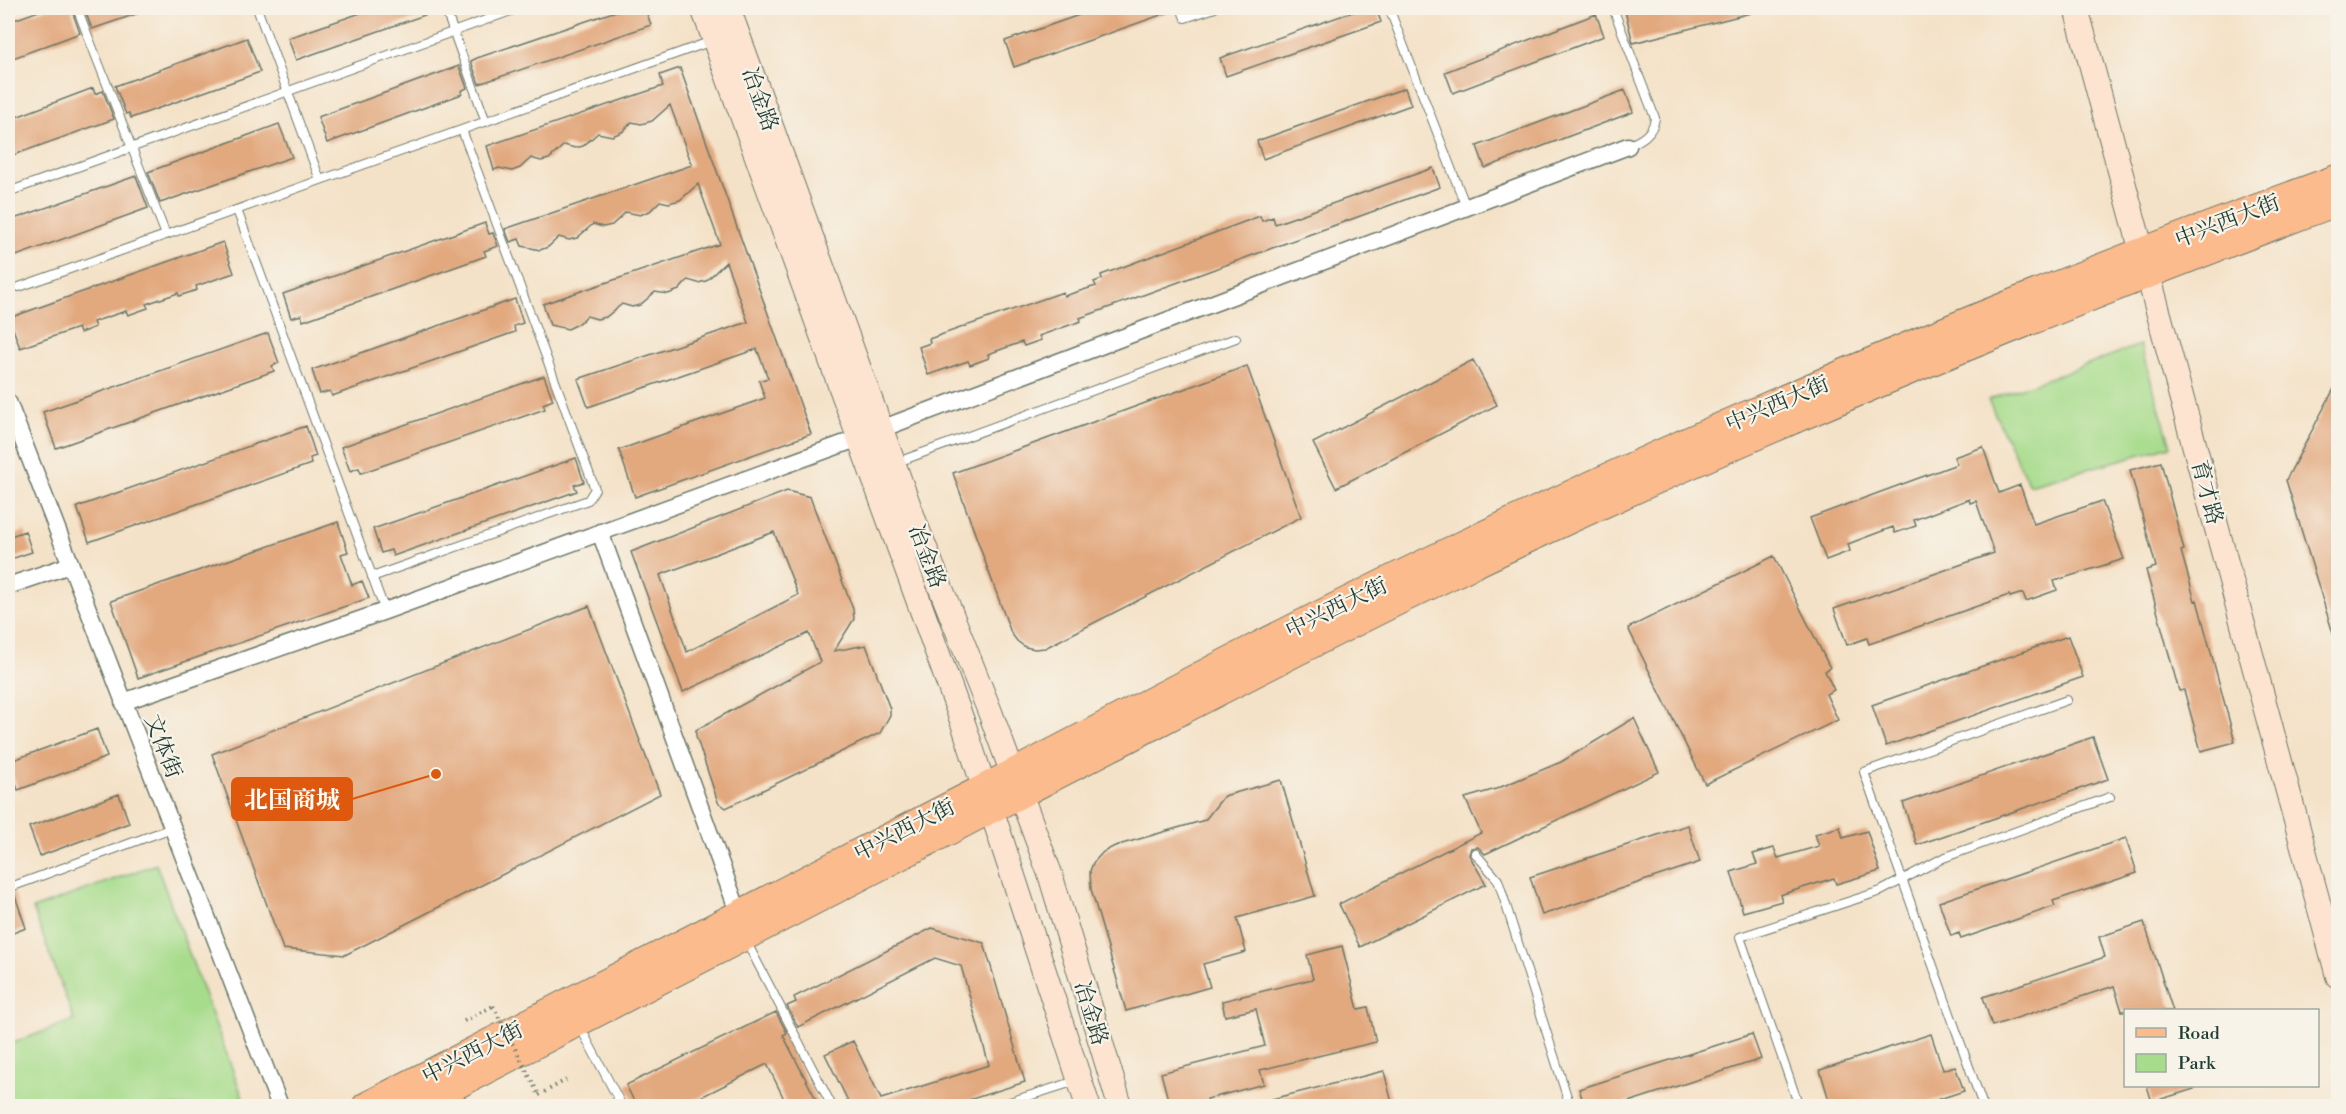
<svg xmlns="http://www.w3.org/2000/svg" width="2346" height="1114" font-family="'Libre Bodoni','Noto Serif SC',serif">
	<rect width="100%" height="100%" fill="#f7f3e8"/>
	<filter id="ink" filterUnits="userSpaceOnUse"><feTurbulence type="fractalNoise" baseFrequency=".0167" numOctaves="2"/><feDisplacementMap in="SourceGraphic" scale="12" xChannelSelector="R" yChannelSelector="G"/><feConvolveMatrix kernelMatrix="1 2 1 2 8 2 1 2 1" color-interpolation-filters="sRGB"/></filter>
	<filter id="wash" filterUnits="userSpaceOnUse"><feTurbulence type="fractalNoise" baseFrequency=".008" numOctaves="4" result="noise"/><feDisplacementMap in="SourceGraphic" scale="24" xChannelSelector="R" yChannelSelector="G"/><feGaussianBlur stdDeviation="1.35" result="paint"/><feColorMatrix in="noise" values="0 0 0 0 0 0 0 0 0 0 0 0 0 0 0 0 0 1.4 0 .05"/><feComposite in="paint" operator="in"/></filter>
	<g filter="url(#wash)">
		<rect width="100%" height="100%" fill="#f4e2c8"/>
		<path fill="#a7dc8c" stroke="#638c60" stroke-width="1.5" d="M2140,345L2171,446L2029,485L1988,400Z
			M156,864L246,1106H8V1045L74,1020L33,909Z"/>
		<g id="blocks">
			<path fill="#e2a87e" fill-rule="evenodd" d="M47,8H71L80,33L8,60V22Z
				M84,8H151V9L92,29Z
				M375,8H439V10L296,60L288,38Z
				M625,8H645L651,25L479,84L471,61L477,58Z
				M1099,8H1175V10L1014,67L1005,41Z
				M1364,8H1376L1381,22L1226,76L1220,58Z
				M1639,8H1750L1751,13L1633,43L1625,11Z
				M1596,14L1604,36L1453,93L1445,72Z
				M247,38L260,72L131,118L129,113L126,114L115,86Z
				M459,66L467,88L461,91L462,94L327,143L318,117Z
				M680,68L811,434L635,497L619,450L765,398L759,381L768,378L757,349L588,407L578,379L748,322L726,262L706,281L698,283L688,280L679,290L668,294L655,292L640,305L632,307L622,304L606,317L597,319L587,316L578,324L568,329L550,325L543,304L720,244L698,184L680,200L669,203L660,201L650,211L640,215L626,212L612,225L603,227L593,224L577,238L569,240L559,237L548,247L540,250L522,246L519,239L510,242L505,229L692,165L670,105L652,121L641,124L632,122L622,132L612,136L598,133L583,146L575,148L564,145L549,159L541,161L531,158L520,168L512,171L499,168L494,170L487,146L663,86L660,75Z
				M93,88L95,94L103,91L114,119L8,157V120Z
				M1405,88L1411,105L1263,159L1257,141Z
				M1625,90L1633,112L1485,168L1477,146Z
				M279,124L292,157L160,203L148,172Z
				M1433,168L1440,187L1080,318L1081,321L1039,336L1041,340L1024,346L1022,342L988,354L989,358L970,365L968,361L928,375L919,347L930,343L929,339L1063,292L1064,296L1096,286L1094,282L1102,279L1101,275L1260,216L1262,221L1273,217L1275,224Z
				M136,176L148,208L8,259V221Z
				M485,223L489,234L493,233L498,246L484,251L486,256L303,321L301,315L291,318L283,294Z
				M223,242L234,273L196,286L197,290L179,296L178,293L146,304L148,308L128,315L126,311L93,322L95,327L80,333L78,328L20,348L9,318Z
				M515,299L523,323L514,326L515,332L332,396L330,391L320,394L312,370Z
				M268,333L279,363L272,366L274,371L56,448L43,412Z
				M1473,360L1497,405L1336,488L1313,443Z
				M1247,366L1301,517L1045,648L1035,649L1025,647L1017,641L1011,633L953,473Z
				M544,376L553,400L543,404L545,409L361,473L359,468L350,471L341,447Z
				M2338,381V640H2335L2286,480Z
				M306,426L316,456L310,458L311,464L89,542L77,507Z
				M1983,447L1999,493L2020,485L2034,524L2102,501L2124,559L2054,581L2057,590L2026,601L2023,593L2010,597L2009,595L1869,644L1867,638L1847,645L1834,609L1994,553L1976,501L1970,503L1969,499L1914,520L1916,526L1895,533L1893,527L1848,544L1850,551L1826,560L1810,518L1957,464L1954,457Z
				M576,458L584,482L574,485L577,491L393,556L391,550L381,553L373,529Z
				M2161,462L2184,550L2181,551L2195,601L2197,600L2235,742L2201,751L2184,690L2179,691L2146,570L2156,567L2130,470Z
				M787,491L810,497L853,609L854,619L834,651L866,645L890,709V715L880,733L726,808L718,802L696,736V730L820,662L809,633L683,692L631,552ZM774,532L798,595L687,652L660,575Z
				M338,522L348,552L341,554L352,585L362,581L369,598L138,678L111,601Z
				M25,531L32,552L8,560V537Z
				M1774,556L1830,668L1825,671L1834,690L1826,694L1838,720L1705,784L1628,628Z
				M589,606L660,794L345,955L283,949L212,754Z
				M2068,636L2083,677L1886,746L1872,705Z
				M1634,718L1659,772L1485,854L1478,847L1471,848L1469,855L1486,884L1360,947L1339,904L1481,833L1465,798L1496,789L1561,762Z
				M97,729L107,757L18,790L8,762Z
				M2093,737L2108,779L1917,845L1903,803Z
				M1281,780L1315,896L1237,918L1246,952L1203,964L1210,987L1126,1011L1091,889L1090,871L1093,863L1103,852L1115,846L1205,820L1224,796Z
				M119,794L129,823L40,856L29,827Z
				M1688,825L1700,862L1542,915L1530,877Z
				M1840,827L1843,838L1867,831L1880,871L1836,884L1834,878L1780,895L1782,901L1743,912L1731,872L1757,864L1753,854L1774,848L1778,858L1819,846L1815,834Z
				M2126,838L2137,873L2053,901L2055,906L1961,939L1959,933L1951,936L1939,902Z
				M14,893L26,928L8,935V894Z
				M2144,922L2173,1011H2122L2114,986L1992,1026L1983,997L2105,957L2099,937Z
				M932,928L984,943L1025,1082L947,1107H851L825,1054L853,1041L881,1099L989,1065L961,966L935,958L798,1027L787,1006L796,1002L794,997Z
				M1342,946L1358,1009L1368,1007L1376,1042L1260,1070L1264,1084L1207,1099L1209,1107H1170L1161,1073L1265,1046L1256,1009L1225,1016L1222,1001L1313,979L1307,955Z
				M776,1012L787,1033L783,1035L820,1107H788L767,1064L681,1107H637L626,1085Z
				M1752,1034L1761,1059L1613,1107H1585L1579,1089Z
				M1931,1034L1943,1070L1955,1066L1964,1091L1915,1107H1831L1820,1070Z
				M1384,1071L1393,1107H1265L1264,1101Z
				M2147,1086H2194V1089L2152,1102Z"/>
		</g>
	</g>
	<g filter="url(#ink)">
		<use href="#blocks" fill-opacity="0" stroke="#6a7768" stroke-width="1.5"/>
		<g fill="none" stroke-linecap="round" stroke-linejoin="round">
			<g stroke="#6a7768" stroke-width="10">
				<path id="lane" d="M77,8L166,235
					M257,8L320,180
					M445,8L486,122
					M1181,8L1185,18L1215,8
					M1389,8L1466,207
					M1613,8L1655,118C1653,134 1641,140 1628,146
					M8,192L519,8
					M237,210L385,611
					M19,287L712,41
					M895,463L1236,338
					M372,577L588,500L595,489L462,130
					M1475,853L1498,880L1570,1106
					M8,888L172,828
					M745,939L832,1106
					M579,1025L622,1106
					M997,1106L1079,1080
					M1799,1106L1740,937L1881,891L1943,858L2110,797
					M1983,1106L1864,772L2067,700"/>
			</g>
			<g stroke="#6a7768" stroke-width="19">
				<path id="street" d="M8,402L280,1106
					M881,429L1628,146
					M600,532L739,914
					M8,586L70,565
					M123,702L385,611L859,438"/>
			</g>
			<g stroke="#6a7768" stroke-width="26">
				<path id="secondary" d="M703,8L964,726L1088,1106
					M728,8L915,523L990,712L1050,874L1120,1106
					M2076,8L2338,976"/>
			</g>
			<g stroke="#6a7768" stroke-width="29">
				<path id="primary" d="M366,1106C570,1001 775,896 980,790C1136,709 1290,627 1449,551C1739,413 2036,287 2338,178
					M416,1106C624,999 834,891 1042,783C1179,713 1314,641 1452,575C1742,436 2038,314 2338,202"/>
			</g>
			<path stroke="#6a7768" stroke-width="4" stroke-dasharray="1.5 4.5" stroke-linecap="butt" d="M464,1021L493,1006
				M539,1095L566,1080"/>
			<use href="#lane" stroke="#fff" stroke-width="8"/>
			<use href="#street" stroke="#fff" stroke-width="16"/>
			<use href="#secondary" stroke="#fde4d1" stroke-width="24"/>
			<use href="#primary" stroke="#fbbb8d" stroke-width="27"/>
			<path stroke="#6a7768" stroke-width="4" stroke-dasharray="1.5 4.5" stroke-linecap="butt" d="M493,1006L539,1095"/>
		</g>
	</g>
	<g text-anchor="middle" stroke-width="4.5" stroke-linejoin="round" paint-order="stroke">
		<g font-size="22" fill="#1f3d34" stroke="#f7f3e8">
			<text transform="translate(761 99) rotate(70)" y="8">冶金路</text>
			<text transform="translate(2227 220) rotate(-21)" y="8">中兴西大街</text>
			<text transform="translate(1777 403) rotate(-23)" y="8">中兴西大街</text>
			<text transform="translate(2208 492) rotate(75)" y="8">育才路</text>
			<text transform="translate(928 556) rotate(69)" y="8">冶金路</text>
			<text transform="translate(1336 607) rotate(-26)" y="8">中兴西大街</text>
			<text transform="translate(164 746) rotate(69)" y="8">文体街</text>
			<text transform="translate(904 829) rotate(-27)" y="8">中兴西大街</text>
			<text transform="translate(1092 1013) rotate(73)" y="8">冶金路</text>
			<text transform="translate(472 1052) rotate(-27)" y="8">中兴西大街</text>
		</g>
	</g>
	<path fill="none" stroke="#de580e" stroke-width="2" d="M436 774L352 799"/>
	<circle fill="#de580e" stroke="#f7f3e8" stroke-width="2" cx="436" cy="774" r="6"/>
	<rect fill="#de580e" stroke="#de580e" stroke-width="2" x="232" y="778" width="120" height="42" rx="6"/>
	<g font-size="24" text-anchor="middle" font-weight="bold" fill="#fff">
		<text x="292" y="808">北国商城</text>
	</g>
	<rect width="2346" height="1114" fill="none" stroke="#f7f3e8" stroke-width="30"/>
	<rect x="2124" y="1009" width="195" height="78" fill="#f7f3e8" stroke="#a1aaa0" stroke-width="1.5"/>
	<rect x="2136" y="1028" width="30" height="9" fill="#fbbb8d" stroke="#a1aaa0" stroke-width="1.5"/>
	<text x="2178" y="1039" font-size="18" fill="#1f3d34">Road</text>
	<rect x="2136" y="1054" width="30" height="18" fill="#a7dc8c" stroke="#a1aaa0" stroke-width="1.5"/>
	<text x="2178" y="1069" font-size="18" fill="#1f3d34">Park</text>
</svg>
